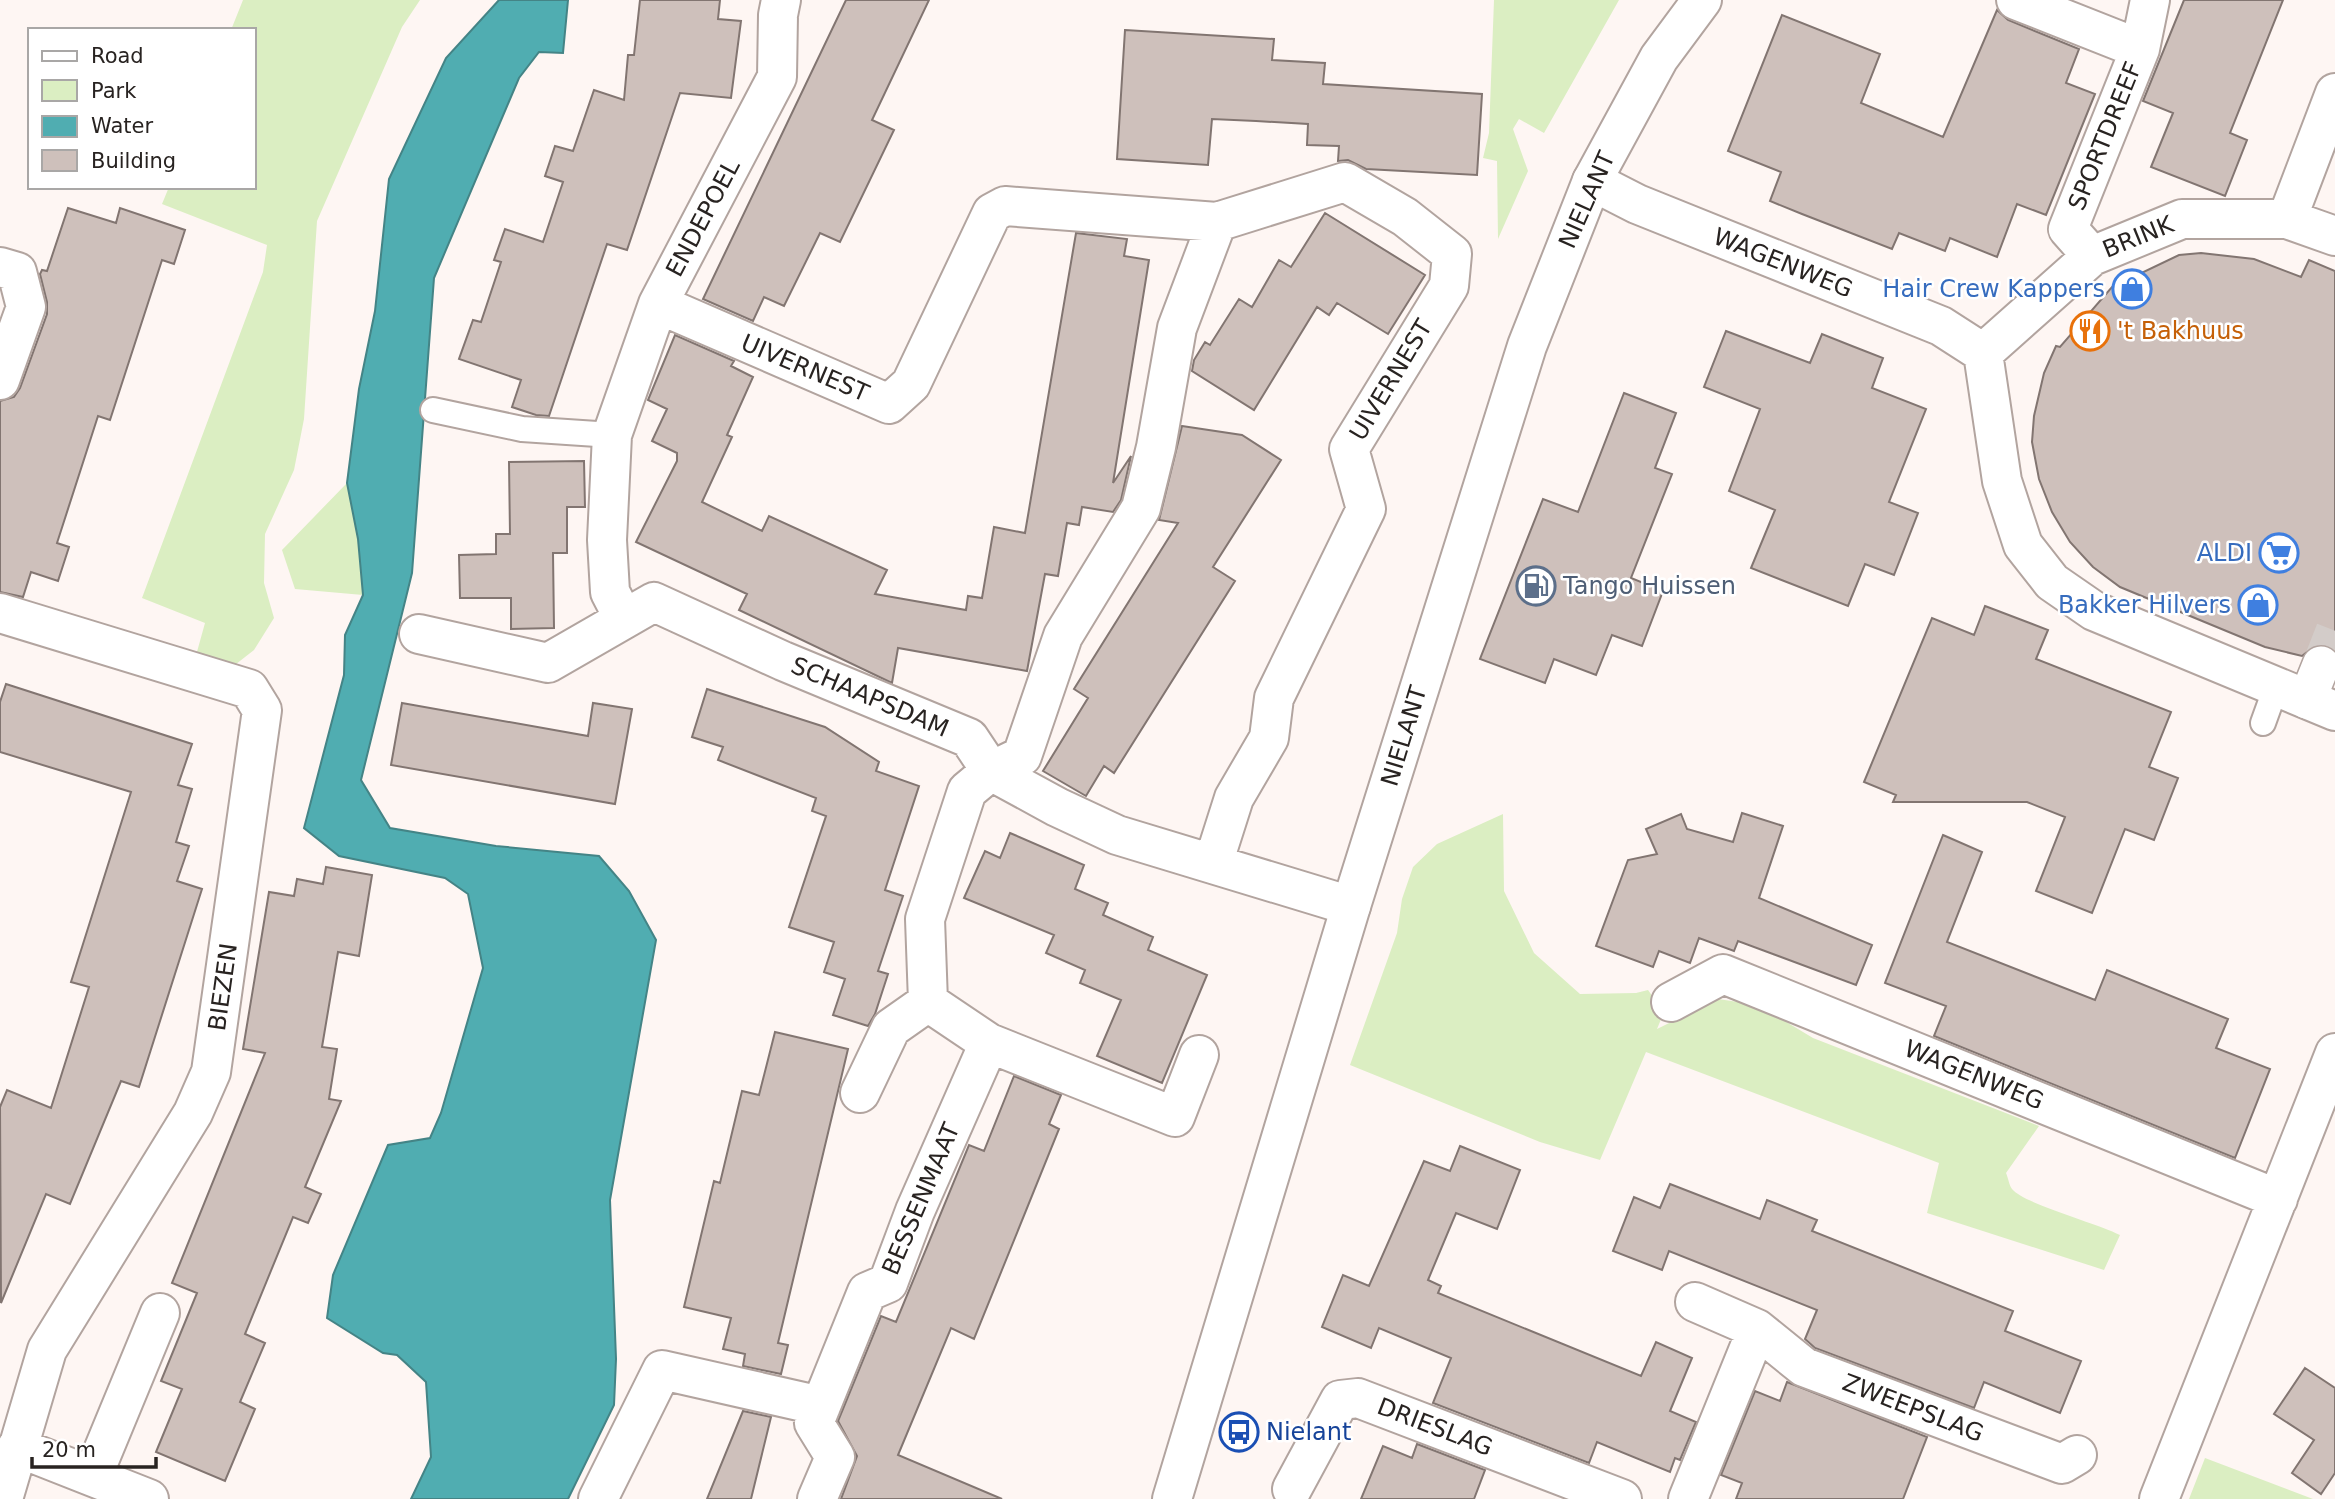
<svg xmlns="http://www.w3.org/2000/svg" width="2335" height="1499" font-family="'DejaVu Sans',sans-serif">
	<rect width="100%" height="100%" fill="#fef6f3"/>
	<path fill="#dbeec2" d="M243,0H420L402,27L317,221L304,419L294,470L265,534L264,583L274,618L254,650L231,668L195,659L205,623L142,598L263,272L267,245L162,204L169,187H254V30H231Z
		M1494,0H1619L1544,133L1519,119L1513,129L1528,171L1498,239L1497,161L1483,158L1489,133Z
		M347,483L358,539L363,595L295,589L282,550Z
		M1503,814L1504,891L1534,953L1580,994L1636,993L1648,990L1664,1012L1657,1029L1718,999L1758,1005L1813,1038L2039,1126L2006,1173C2008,1177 2009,1185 2012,1189C2024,1204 2097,1223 2120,1235L2104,1270L1927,1213L1939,1163L1646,1052L1600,1160L1540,1142L1350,1065L1397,933L1402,899L1413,867L1437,844Z
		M2205,1458L2313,1499H2189Z"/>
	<path fill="#50adb1" stroke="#448486" stroke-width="2" d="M499,0H568L563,53L539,52L519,78L434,278L412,573L361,780L390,828L496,846L599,856L629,891L656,940L610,1200L616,1359L614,1405L568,1499H411L431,1457L426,1382L397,1355L383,1353L327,1318L333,1275L388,1145L430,1138L441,1113L483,968L468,894L445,878L339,856L304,828L344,675L345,635L363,595L358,539L347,483L359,389L375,311L389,179L446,58Z"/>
	<path fill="#cec0bb" stroke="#827571" stroke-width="2" d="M640,0H720L718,19L741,21L731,98L680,93L627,250L607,244L549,416L536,415L512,407L521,380L459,359L473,320L481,322L501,262L494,260L505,229L543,242L563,182L545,176L555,146L573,151L594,90L624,100L628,55H634Z
		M846,0H929L872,120L894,130L840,242L820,233L784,306L764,297L753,321L703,299Z
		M2184,0H2283L2230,133L2247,140L2225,196L2151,167L2173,113L2143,101Z
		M1997,10L2008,20L2079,49L2066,83L2095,94L2046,215L2017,204L1997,257L1950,238L1945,251L1899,233L1892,249L1802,214L1770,201L1781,172L1728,151L1782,15L1880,54L1861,103L1943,137Z
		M1125,30L1274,39L1272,60L1325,63L1323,84L1482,94L1477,175L1366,169L1348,160L1338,161L1339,146L1307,145L1308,124L1256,121L1212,119L1208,165L1117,159Z
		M68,208L116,223L120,208L185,230L174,264L162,260L110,420L98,416L57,543L69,547L58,581L31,572L23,597L0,592V401L14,397L20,388L47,314V302L40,274L42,270L47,271Z
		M1325,213L1425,275L1388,334L1337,303L1329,315L1317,307L1254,410L1192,371L1194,360L1205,342L1210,345L1239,299L1252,307L1279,260L1291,267Z
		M1076,233L1127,239L1124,256L1149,260L1113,483L1131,456L1121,500L1113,512L1082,507L1079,525L1067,523L1058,576L1045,574L1027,671L898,648L892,683L739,610L747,594L636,542L677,461V453L652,441L667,409L648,400L675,335L734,361L731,366L753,377L727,435L732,437L702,502L762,531L769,516L887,570L875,594L966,610L968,596L982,598L994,527L1025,533Z
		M2201,253L2254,259L2301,277L2309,260L2335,271V650L2317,644L2302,656L2265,647L2120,587L2093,567L2070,542L2052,512L2039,479L2032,442L2034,416L2044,373L2056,346L2060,347L2112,287L2179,255Z
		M1726,331L1810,363L1822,334L1852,346L1883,358L1872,388L1926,409L1889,502L1918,513L1894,575L1865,564L1848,606L1751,568L1775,510L1729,491L1760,409L1704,387Z
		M1624,393L1676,413L1655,468L1672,474L1631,578L1663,591L1642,646L1612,635L1596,675L1554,659L1545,683L1480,659L1543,499L1578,512Z
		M1182,426L1242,435L1281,460L1213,567L1235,581L1114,773L1104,766L1086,796L1043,771L1088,698L1074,689L1178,523L1159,520Z
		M584,461L585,507H567V553H553L554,628L511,629V598H460L459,555L496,554V534H510L509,462Z
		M1985,606L2048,630L2036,659L2171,712L2149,767L2178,778L2154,840L2125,829L2092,913L2036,891L2065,817L2027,802H1893L1896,795L1864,782L1932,618L1974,635Z
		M6,684L192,744L178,785L192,789L176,842L189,846L177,881L202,889L139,1087L121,1081L70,1204L46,1194L1,1303L0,1107L7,1090L51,1108L89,987L71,982L131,792L0,752V702Z
		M707,689L825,727L879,762L876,771L919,786L885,890L903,896L878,971L888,974L875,1014L868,1026L833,1015L845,979L824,972L834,942L789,927L826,816L812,811L816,798L718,760L723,747L692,737Z
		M402,703L588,736L593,703L632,709L615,804L391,765Z
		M1742,813L1783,826L1759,898L1872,945L1856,985L1738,941L1734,951L1699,938L1690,963L1659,951L1653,967L1596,946L1628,860L1657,854L1646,829L1681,814L1687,829L1733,842Z
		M1010,833L1084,865L1075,889L1108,903L1103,915L1153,937L1148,950L1207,975L1162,1083L1097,1056L1121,1000L1080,983L1085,970L1046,953L1054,935L964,898L985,851L1000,858Z
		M1943,835L1982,852L1947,942L2095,1000L2107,970L2228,1019L2216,1048L2270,1069L2235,1158L1934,1036L1946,1006L1885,983Z
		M326,867L372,875L359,956L338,952L322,1047L337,1049L329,1099L341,1101L305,1187L321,1194L308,1223L293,1217L245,1334L265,1343L240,1402L255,1409L225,1481L156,1452L182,1389L161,1381L197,1293L172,1283L265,1053L243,1049L269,892L294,896L297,879L323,884Z
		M775,1032L848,1049L778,1343L788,1345L781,1374L743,1366L745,1354L723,1349L731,1318L684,1307L714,1181L720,1183L742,1091L759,1095Z
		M1014,1076L1061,1095L1049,1124L1059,1129L974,1339L951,1328L898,1455L1002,1499H841L857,1456L838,1421L881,1316L896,1322L969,1145L984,1151Z
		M1460,1146L1520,1170L1497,1229L1456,1213L1428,1280L1441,1286L1438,1293L1641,1376L1656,1342L1692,1358L1670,1411L1696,1422L1680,1460L1675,1458L1670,1472L1597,1442L1589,1463L1433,1403L1451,1358L1379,1328L1371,1348L1322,1327L1343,1275L1369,1286L1424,1161L1450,1171Z
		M1670,1184L1760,1219L1767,1200L1817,1220L1812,1231L2013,1311L2005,1331L2081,1361L2060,1413L1984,1382L1974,1408L1815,1348L1805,1339L1817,1310L1669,1251L1662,1270L1613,1251L1634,1197L1660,1208Z
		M2305,1368L2335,1388V1473L2321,1494L2292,1473L2314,1440L2274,1414Z
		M1787,1382L1927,1437L1903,1499H1736L1742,1483L1721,1475L1755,1391L1780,1401Z
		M743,1411L771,1417L751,1499H707Z
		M1417,1444L1485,1470L1474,1499H1361L1383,1446L1412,1458Z"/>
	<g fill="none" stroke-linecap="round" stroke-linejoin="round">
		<path stroke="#d3ccc9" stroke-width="37" stroke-dasharray="37 18" stroke-linecap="butt" d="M2321,665L2335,629"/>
		<g stroke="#b2a49f" stroke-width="28">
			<path id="service" d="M433,410L522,429L612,435
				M2263,723L2276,687"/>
		</g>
		<g stroke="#b2a49f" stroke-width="40">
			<path id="pedestrian" d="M2307,700L2321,665"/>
		</g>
		<g stroke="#b2a49f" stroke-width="42">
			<path id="minor" d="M2016,0L2140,49
				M2335,93L2287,219L2335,236
				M1592,181L1637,204L1941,326L1983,353
				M2092,256L2068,229L2140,49L2150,0
				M0,267L17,272L26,307L0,380
				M658,304L889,404L911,384L992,213L1005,206L1217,222L1345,182L1405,217L1452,254L1449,286L1349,449L1366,509L1274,698L1269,738L1234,798L1213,864
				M1983,353L2002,481L2023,545L2052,582L2094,611L2335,711
				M1983,353L2092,256L2182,219H2287
				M0,613L249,689L262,710L211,1072L193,1113L47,1350L3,1499
				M624,619L610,592L607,540L612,435L658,304L777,77L778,15L781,0
				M419,634L548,663L654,602L783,661L969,738L991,771L1057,807L1117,835L1351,906
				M1671,1002L1723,974L2278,1199
				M1199,1055L1175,1117L989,1043L928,1002L925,919L967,791L991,771L1022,756L1063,636L1141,508L1156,447L1177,328L1217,222
				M860,1093L891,1028L928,1002
				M1695,1302L1757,1329L1804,1367L2062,1464L2077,1455
				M17,1447L149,1499
				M93,1475L160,1313
				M1292,1489L1340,1400L1358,1398L1622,1499
				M598,1499L662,1370L821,1406
				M817,1499L835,1457L814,1423L867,1292L888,1283L915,1211L989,1043
				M1688,1499L1757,1329
				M2159,1499L2335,1053"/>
		</g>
		<g stroke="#b2a49f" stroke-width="42">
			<path id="tertiary" d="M1172,1499L1351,906L1527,346L1592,181L1659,58L1702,0"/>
		</g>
		<use href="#service" stroke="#fff" stroke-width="24"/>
		<use href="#pedestrian" stroke="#fff" stroke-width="37"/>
		<use href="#minor" stroke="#fff" stroke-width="38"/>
		<use href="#tertiary" stroke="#fff" stroke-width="38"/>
	</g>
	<defs>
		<g id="shop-ring" transform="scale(2.0125)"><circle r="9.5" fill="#fff" stroke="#3f7fe0" stroke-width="1.5"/><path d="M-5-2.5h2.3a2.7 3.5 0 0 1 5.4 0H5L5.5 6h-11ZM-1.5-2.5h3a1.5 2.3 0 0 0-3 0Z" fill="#3f7fe0"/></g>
		<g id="restaurant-ring" transform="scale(2.0125)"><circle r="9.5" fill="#fff" stroke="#e8710a" stroke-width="1.5"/><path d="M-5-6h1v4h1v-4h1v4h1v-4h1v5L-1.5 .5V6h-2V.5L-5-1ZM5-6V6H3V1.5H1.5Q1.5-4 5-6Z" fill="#e8710a"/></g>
		<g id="supermarket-ring" transform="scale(2.0125)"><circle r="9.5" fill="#fff" stroke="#3f7fe0" stroke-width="1.5"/><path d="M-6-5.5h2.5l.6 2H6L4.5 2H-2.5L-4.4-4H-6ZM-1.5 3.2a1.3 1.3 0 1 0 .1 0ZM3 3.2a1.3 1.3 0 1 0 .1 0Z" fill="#3f7fe0"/></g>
		<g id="fuel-ring" transform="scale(2.0125)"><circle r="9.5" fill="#fff" stroke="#5c6f8a" stroke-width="1.5"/><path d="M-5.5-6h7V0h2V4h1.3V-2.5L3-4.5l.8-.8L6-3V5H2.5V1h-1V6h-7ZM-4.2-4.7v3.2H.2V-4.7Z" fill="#5c6f8a"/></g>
		<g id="bus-ring" transform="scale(2.0125)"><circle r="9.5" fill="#fff" stroke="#1a4fb4" stroke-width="1.5"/><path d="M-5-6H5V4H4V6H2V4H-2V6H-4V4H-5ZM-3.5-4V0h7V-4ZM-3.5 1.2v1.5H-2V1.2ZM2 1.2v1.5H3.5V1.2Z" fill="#1a4fb4"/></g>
	</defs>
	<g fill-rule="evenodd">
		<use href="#shop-ring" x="2132" y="289"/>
		<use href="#restaurant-ring" x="2090" y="331"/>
		<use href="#supermarket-ring" x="2279" y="553"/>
		<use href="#fuel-ring" x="1536" y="586"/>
		<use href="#shop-ring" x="2258" y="605"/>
		<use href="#bus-ring" x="1239" y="1432"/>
	</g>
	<g text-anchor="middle" stroke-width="5" stroke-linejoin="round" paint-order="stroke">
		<g font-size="24" fill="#282321" stroke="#fff">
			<text transform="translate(2105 136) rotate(-68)" y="8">SPORTDREEF</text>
			<text transform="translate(1587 200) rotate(-66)" y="8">NIELANT</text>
			<text transform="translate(703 218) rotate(-62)" y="8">ENDEPOEL</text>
			<text transform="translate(2138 237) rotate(-22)" y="8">BRINK</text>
			<text transform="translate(1783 263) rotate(22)" y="8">WAGENWEG</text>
			<text transform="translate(805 368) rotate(23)" y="8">UIVERNEST</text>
			<text transform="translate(1391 380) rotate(-59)" y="8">UIVERNEST</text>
			<text transform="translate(870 697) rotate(23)" y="8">SCHAAPSDAM</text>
			<text transform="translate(1404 736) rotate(-73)" y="8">NIELANT</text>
			<text transform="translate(223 987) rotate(-82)" y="8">BIEZEN</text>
			<text transform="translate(1974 1075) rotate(22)" y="8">WAGENWEG</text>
			<text transform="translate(921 1199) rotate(-67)" y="8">BESSENMAAT</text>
			<text transform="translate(1913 1408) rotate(21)" y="8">ZWEEPSLAG</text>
			<text transform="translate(1435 1427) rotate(21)" y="8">DRIESLAG</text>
		</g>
		<g font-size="24" fill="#366cbe" stroke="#fff" text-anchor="end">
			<text x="2105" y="297">Hair Crew Kappers</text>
			<text x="2252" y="561">ALDI</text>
			<text x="2231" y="613">Bakker Hilvers</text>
		</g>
		<g font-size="24" fill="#c56008" stroke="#fff" text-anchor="start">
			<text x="2117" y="339">'t Bakhuus</text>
		</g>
		<g font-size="24" fill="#4e5e75" stroke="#fff" text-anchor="start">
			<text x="1563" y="594">Tango Huissen</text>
		</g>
		<g font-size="24" fill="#164399" stroke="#fff" text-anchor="start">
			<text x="1266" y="1440">Nielant</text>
		</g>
	</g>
	<rect x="28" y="28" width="228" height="161" fill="#ffffff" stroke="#a9a7a6" stroke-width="2"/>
	<rect x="42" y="51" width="35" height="10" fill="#ffffff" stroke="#a9a7a6" stroke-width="2"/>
	<text x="91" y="63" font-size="21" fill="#282321">Road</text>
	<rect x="42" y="80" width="35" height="21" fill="#dbeec2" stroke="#a9a7a6" stroke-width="2"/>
	<text x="91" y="98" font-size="21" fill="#282321">Park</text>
	<rect x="42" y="116" width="35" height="21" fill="#50adb1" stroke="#a9a7a6" stroke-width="2"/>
	<text x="91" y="133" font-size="21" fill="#282321">Water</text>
	<rect x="42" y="150" width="35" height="21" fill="#cec0bb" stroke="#a9a7a6" stroke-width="2"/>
	<text x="91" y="168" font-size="21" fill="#282321">Building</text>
	<path d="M32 1457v10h124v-10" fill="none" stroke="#282321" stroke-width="3.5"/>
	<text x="42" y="1457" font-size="21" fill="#282321" stroke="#ffffff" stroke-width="5" paint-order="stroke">20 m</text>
</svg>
